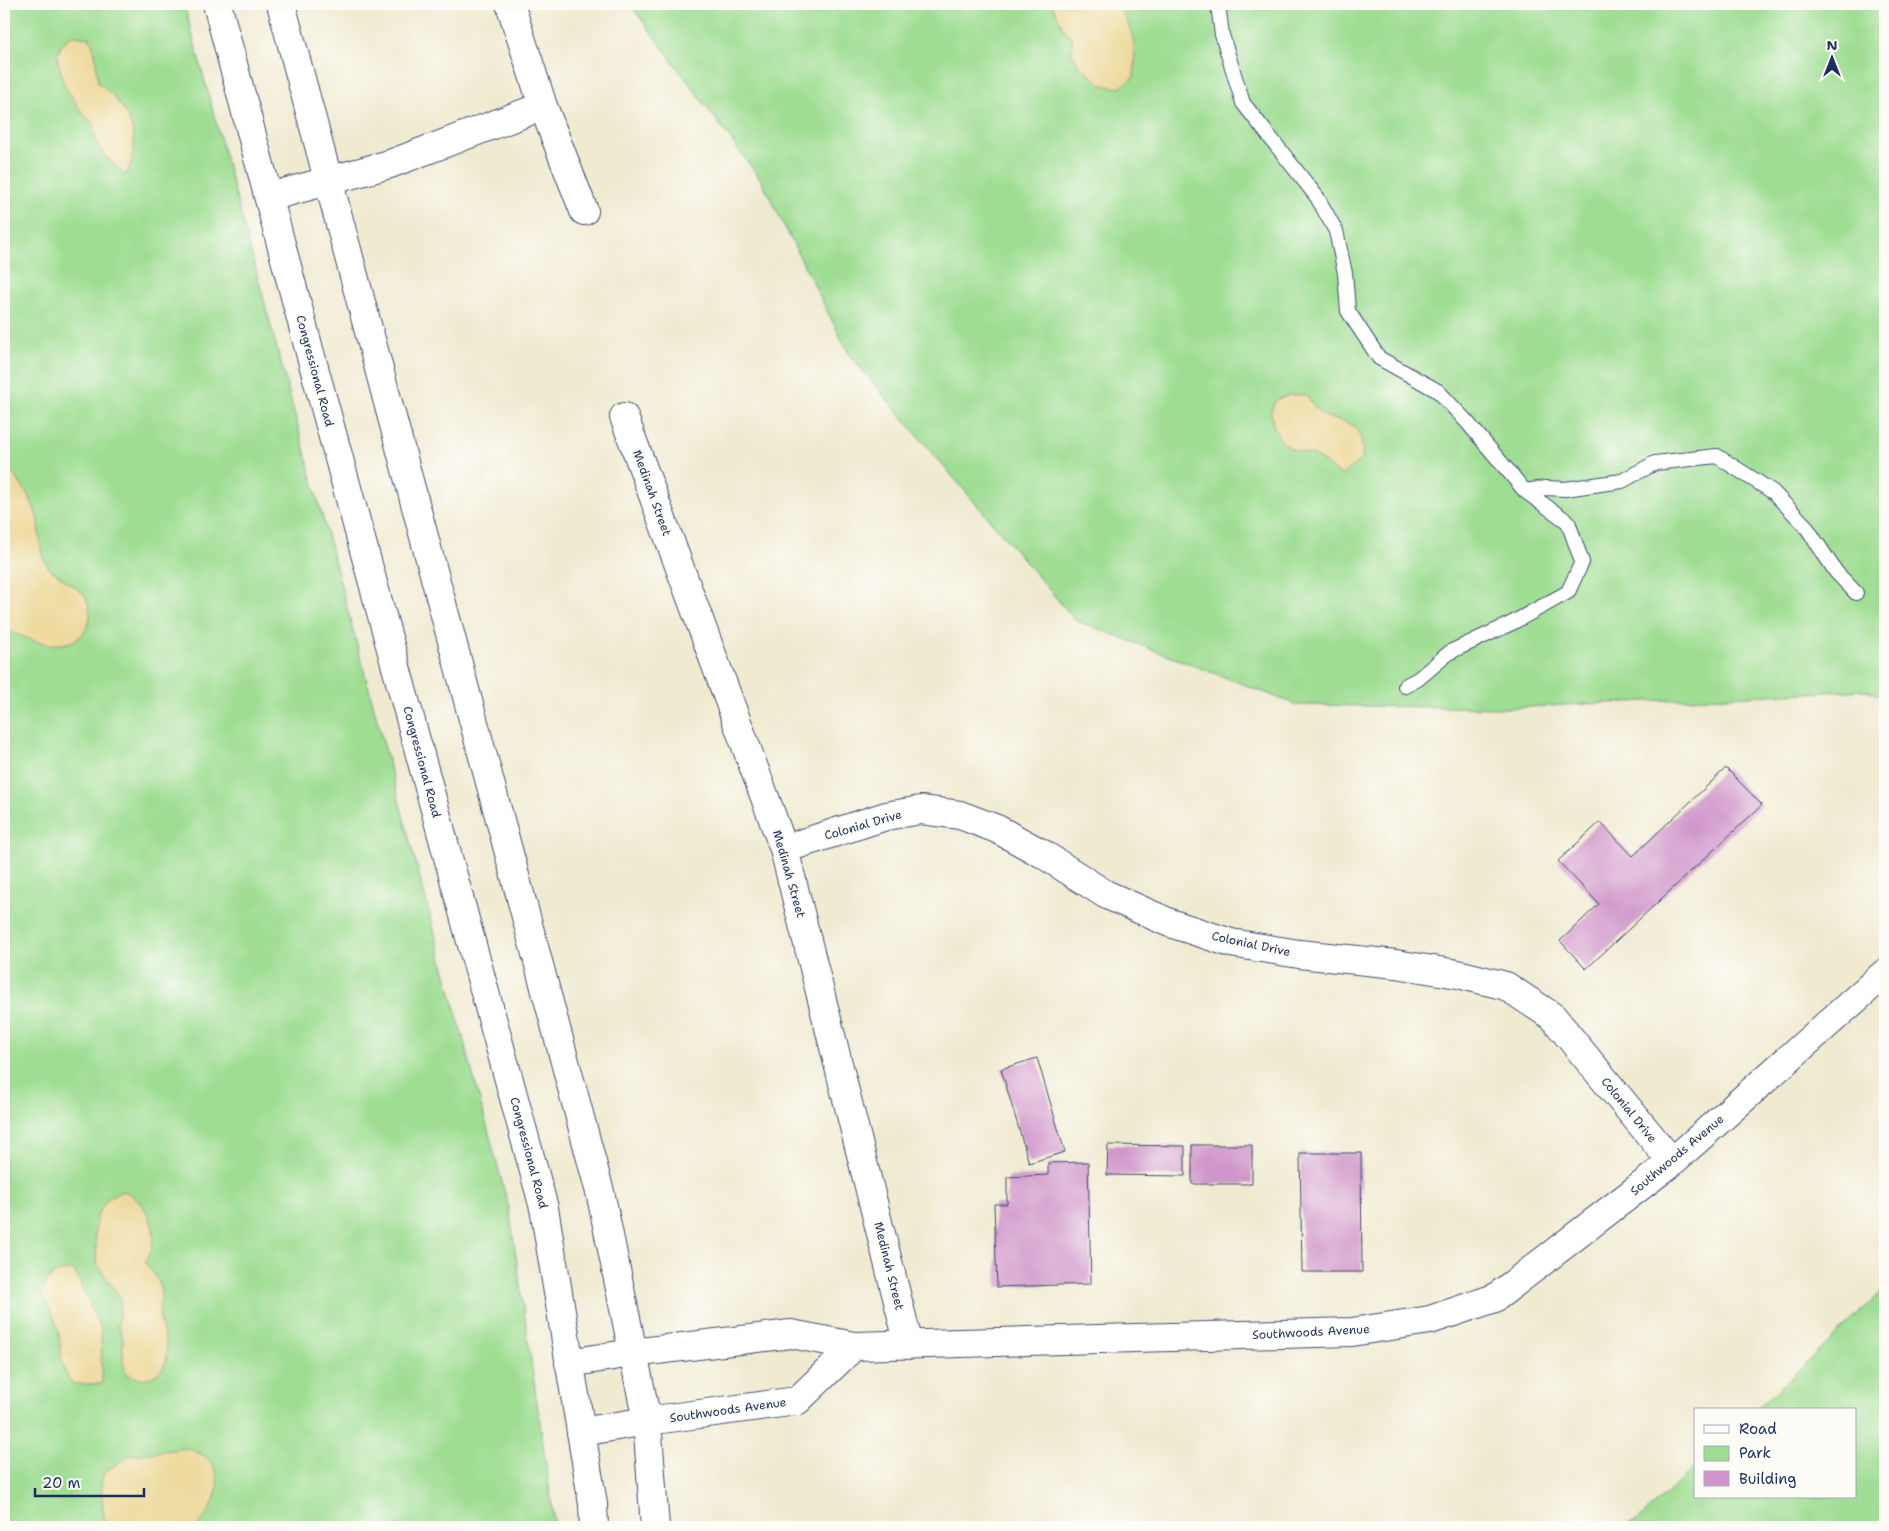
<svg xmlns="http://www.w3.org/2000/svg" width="1889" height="1531" font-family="'Shantell Sans',sans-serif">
	<rect width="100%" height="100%" fill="#fdfcf7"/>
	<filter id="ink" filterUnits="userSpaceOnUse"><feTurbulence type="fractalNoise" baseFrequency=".02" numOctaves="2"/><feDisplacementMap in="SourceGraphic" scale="10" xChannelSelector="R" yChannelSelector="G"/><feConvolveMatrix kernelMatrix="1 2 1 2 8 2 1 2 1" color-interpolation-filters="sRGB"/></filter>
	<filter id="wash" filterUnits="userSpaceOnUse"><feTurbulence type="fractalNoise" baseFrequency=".0096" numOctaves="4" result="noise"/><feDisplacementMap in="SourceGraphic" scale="20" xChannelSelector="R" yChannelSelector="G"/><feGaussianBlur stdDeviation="1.12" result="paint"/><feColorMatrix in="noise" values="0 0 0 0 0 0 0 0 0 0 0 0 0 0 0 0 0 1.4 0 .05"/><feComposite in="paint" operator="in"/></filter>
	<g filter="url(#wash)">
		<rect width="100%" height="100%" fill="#f0ead0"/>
		<path fill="#9edd92" stroke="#5c8678" d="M4,4H184L509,1208L555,1527H4Z
			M630,4H1885V698L1867,690L1507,708L1297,705L1075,620L850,356L761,180Z
			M1885,1289V1527H1619L1637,1521L1695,1467V1497H1855V1410H1756Z"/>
		<path fill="#eeda9e" stroke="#84847e" d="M1053,4H1115C1135,28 1136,47 1134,77L1120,88L1102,85L1080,66L1072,53V37L1064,30L1053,7Z
			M71,36L90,38L95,53L98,83C128,105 145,139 126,175L105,157L98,145L92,122L81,111L64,85L57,56L62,44Z
			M1290,395H1306C1311,403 1318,413 1327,417C1334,420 1343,420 1350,424C1362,430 1363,447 1362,459L1342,475C1331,470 1326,462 1316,457C1308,452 1298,453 1290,448C1277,441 1272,424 1271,411L1276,400Z
			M4,460L30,498L37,516L42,556L49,568L85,595C87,601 91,611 90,617C83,660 28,643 4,627Z
			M123,1191C142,1197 159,1226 152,1247C151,1252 147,1257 145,1262C151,1270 161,1281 161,1292C162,1300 158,1309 160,1319C163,1337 176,1363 155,1375C146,1381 136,1378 126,1374L123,1362V1338L118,1326L121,1299L97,1264L95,1234L97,1215L108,1198Z
			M74,1270L101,1329L102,1384H74C58,1371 62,1348 58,1329C54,1315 48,1305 41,1293C48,1276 55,1271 74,1270Z
			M188,1448C193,1451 201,1453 206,1457C229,1477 213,1510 197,1527H105L101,1488L103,1473L129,1456Z"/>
		<g id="blocks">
			<path fill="#d095ca" d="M1726,768L1762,805L1586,969L1560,941L1599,904L1558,861L1600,822L1633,856Z
				M1037,1058L1065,1152L1029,1163L1001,1069Z
				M1108,1145L1185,1146V1176L1107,1175Z
				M1192,1145H1252V1184H1192Z
				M1300,1153H1361L1362,1272H1302Z
				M1088,1162L1091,1284L997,1287L994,1204H1007V1177L1048,1175V1163Z"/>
		</g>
	</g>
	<g filter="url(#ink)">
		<use href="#blocks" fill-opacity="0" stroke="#3b4b6f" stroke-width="1"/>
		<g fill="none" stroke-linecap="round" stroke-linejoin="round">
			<g stroke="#3b4b6f" stroke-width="16">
				<path id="service" d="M1218,4L1222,35L1243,103L1317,197L1336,231L1345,273L1348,311L1379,358L1438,391L1467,422L1525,491L1568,522L1582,562L1568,592L1512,623L1450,652L1418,679L1405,686
					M1525,491L1546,488L1565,489L1622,481L1655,463L1717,456L1773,492L1805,525L1836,572L1856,593"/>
			</g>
			<g stroke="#3b4b6f" stroke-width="30">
				<path id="minor" d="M510,4L543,106L584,211
					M269,197L390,164L543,106
					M624,417L784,849L909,1345
					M784,849L886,816L921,810L960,815L997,829L1043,854L1105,894L1170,923L1231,943L1299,954L1396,964L1458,974L1506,986L1553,1017L1672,1162
					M569,1363L632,1353L791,1334L854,1346L1352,1332L1430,1320L1495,1298L1672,1162L1885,973
					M581,1432L647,1421L797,1401L854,1346"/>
			</g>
			<g stroke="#3b4b6f" stroke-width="30">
				<path id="secondary" d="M217,4L309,349L544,1208L593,1504L594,1527
					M281,4L601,1196L647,1421L655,1527"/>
			</g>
			<use href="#service" stroke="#fff" stroke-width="14"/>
			<use href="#minor" stroke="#fff" stroke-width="28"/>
			<use href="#secondary" stroke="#fff" stroke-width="28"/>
		</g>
	</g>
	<g text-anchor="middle" stroke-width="4" stroke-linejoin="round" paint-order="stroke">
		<g font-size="12" fill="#1b2f5e" stroke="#fdfcf7">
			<text transform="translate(315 371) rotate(75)" y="4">Congressional Road</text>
			<text transform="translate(652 493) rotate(70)" y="4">Medinah Street</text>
			<text transform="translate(422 762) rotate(75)" y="4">Congressional Road</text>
			<text transform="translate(863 825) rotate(-16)" y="4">Colonial Drive</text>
			<text transform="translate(789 874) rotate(74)" y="4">Medinah Street</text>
			<text transform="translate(1251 944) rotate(12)" y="4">Colonial Drive</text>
			<text transform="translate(1629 1110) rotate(51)" y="4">Colonial Drive</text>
			<text transform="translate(529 1153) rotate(75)" y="4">Congressional Road</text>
			<text transform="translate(1677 1155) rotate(-40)" y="4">Southwoods Avenue</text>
			<text transform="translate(889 1266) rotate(76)" y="4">Medinah Street</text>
			<text transform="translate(1311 1332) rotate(-3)" y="4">Southwoods Avenue</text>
			<text transform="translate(728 1410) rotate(-8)" y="4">Southwoods Avenue</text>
		</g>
	</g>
	<rect width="1889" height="1531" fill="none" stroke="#fdfcf7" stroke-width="20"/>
	<rect x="1694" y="1408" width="162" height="90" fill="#fdfcf7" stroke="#a3aaba"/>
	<rect x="1704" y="1425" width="25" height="8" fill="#ffffff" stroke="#a3aaba"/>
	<text x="1739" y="1434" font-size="15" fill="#1b2f5e">Road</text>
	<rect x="1704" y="1446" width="25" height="15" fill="#9edd92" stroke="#a3aaba"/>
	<text x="1739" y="1458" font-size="15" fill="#1b2f5e">Park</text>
	<rect x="1704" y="1471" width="25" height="15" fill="#d095ca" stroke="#a3aaba"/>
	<text x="1739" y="1484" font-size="15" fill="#1b2f5e">Building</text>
	<g transform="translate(1832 58)" stroke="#fdfcf7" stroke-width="4" paint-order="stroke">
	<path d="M0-4L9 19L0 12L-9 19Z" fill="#1b2f5e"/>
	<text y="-8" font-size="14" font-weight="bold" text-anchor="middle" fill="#1b2f5e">N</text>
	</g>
	<path d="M35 1488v8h109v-8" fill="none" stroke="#1b2f5e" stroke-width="2.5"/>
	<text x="42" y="1488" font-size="15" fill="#1b2f5e" stroke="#fdfcf7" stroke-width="4" paint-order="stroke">20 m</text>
</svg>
